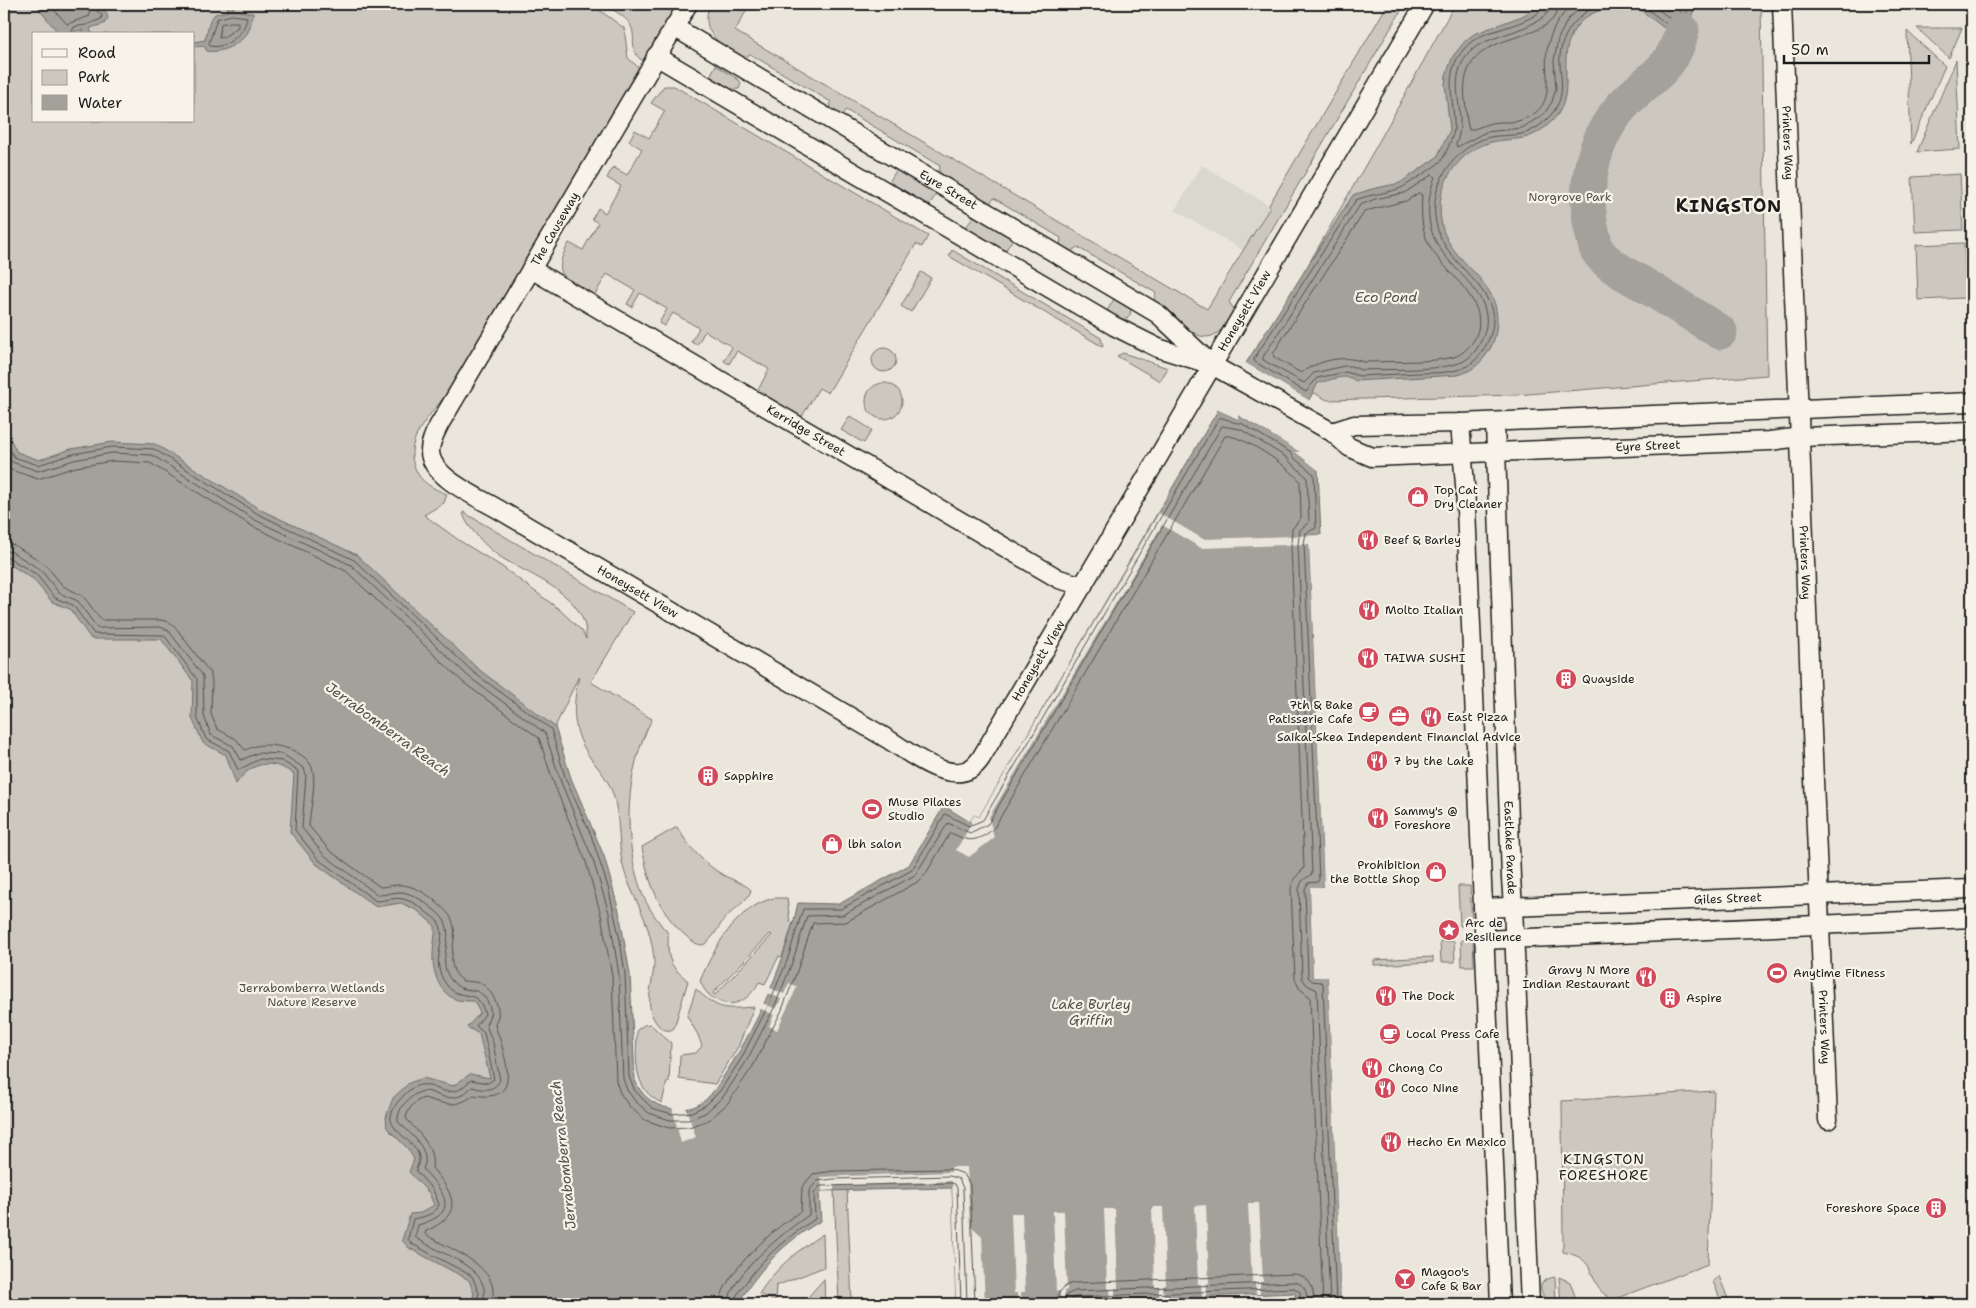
<svg xmlns="http://www.w3.org/2000/svg" width="1976" height="1308" font-family="'Shantell Sans',sans-serif">
	<rect width="100%" height="100%" fill="#eae6dc"/>
	<filter id="ink" filterUnits="userSpaceOnUse"><feTurbulence type="fractalNoise" baseFrequency=".02" numOctaves="2"/><feDisplacementMap in="SourceGraphic" scale="10" xChannelSelector="R" yChannelSelector="G"/><feConvolveMatrix kernelMatrix="1 2 1 2 8 2 1 2 1" color-interpolation-filters="sRGB"/></filter>
	<g filter="url(#ink)">
		<path fill="#dad7ce" d="M1202,165L1270,206L1244,251L1175,210Z"/>
		<path fill="#ccc8c0" stroke="#74726e" fill-rule="evenodd" d="M4,4H591L624,28L628,58L639,68L449,390C434,413 402,438 415,468C421,483 432,488 447,494L444,503L424,515L460,541L501,566L560,610L582,631L586,639C589,596 533,577 502,558C491,551 482,542 474,532C469,526 464,519 463,512L633,612L591,682L652,719C625,771 622,838 642,893C647,905 654,916 662,926C663,928 666,929 667,932C669,935 668,942 668,947C669,966 675,969 688,981L674,1028L671,1030C665,1031 662,1029 658,1025C641,1005 655,982 654,959C653,949 651,939 648,929C641,906 627,886 622,862C618,840 620,816 613,794C609,781 600,770 591,759C571,730 572,708 579,676L555,727V745L628,1082L683,1304H4ZM34,34H194V121H34Z
			M604,4H677L643,61C627,51 638,38 630,24C624,15 612,10 604,4Z
			M710,4H750L735,31L1207,309L1270,207L1269,205L1388,4H1405L1229,302L1234,309C1230,315 1227,323 1222,329C1202,350 1184,324 1170,311C1166,307 1159,304 1154,300L1156,293L1077,247L1071,252L1060,245L1061,238L994,198L990,203L939,173L940,166L846,110L841,116L830,109L831,102L750,54L744,59C723,46 698,34 710,4Z
			M1455,4H1761L1767,375L1516,395L1327,400L1254,359L1377,145Z
			M1917,28H1962L1949,58Z
			M1907,31L1945,66L1911,144Z
			M1956,60L1960,149L1917,152Z
			M716,65L739,80L741,83L739,89H731L710,76Z
			M664,86H674L691,96L928,236L922,247L916,244L828,393L819,388L801,418L757,392L769,369L737,351L729,364L724,361L732,347L705,331L697,345L691,342L699,328L673,313L664,326L659,323L667,309L640,293L632,307L627,304L635,290L607,274L594,296C567,280 549,277 569,243L583,250L598,223L592,219L598,208L605,213L621,186L607,178L613,167L627,175L642,149L629,141L635,130L649,138L665,111L651,103Z
			M897,169L937,192L928,208L888,184Z
			M1960,174L1963,230L1915,232L1912,177Z
			M974,214L1014,237L1004,253L965,230Z
			M1964,243L1966,298L1918,300L1916,245Z
			M952,250L1101,338L1103,347L949,256Z
			M921,272L931,278L911,312L901,306Z
			M1115,297L1131,309L1130,315L1127,319L1119,320L1106,313Z
			M872 360a12 12 0 1 1 24 0a12 12 0 1 1-24 0Z
			M1123,353L1168,368L1160,381L1117,356Z
			M866 401a18 18 0 1 1 36 0a18 18 0 1 1-36 0Z
			M850,416L872,430L864,443L841,430Z
			M677,827C688,846 704,864 723,875C732,880 744,883 751,890C749,900 733,910 726,917C719,925 713,940 703,945C696,945 691,940 686,936C659,913 648,881 642,847Z
			M1458,886H1470L1472,925L1460,926Z
			M774,898H787L790,922L793,923L782,957L779,956L765,984L759,982C748,1003 728,1012 708,994C704,990 702,985 700,981C714,948 736,907 774,898ZM770,934L772,935L715,995L713,993Z
			M1461,940H1473L1474,966H1462Z
			M1440,941H1454L1455,962H1441Z
			M1433,957V962L1374,965V960Z
			M696,989C719,1011 724,1009 754,1007L738,1047L715,1084L679,1079L680,1055L696,1053L702,1046L698,1035L687,1016Z
			M650,1024L671,1043L669,1082H667L662,1103C632,1090 636,1058 637,1030L644,1025Z
			M1714,1091L1708,1264L1612,1300C1609,1297 1603,1294 1600,1290C1587,1269 1593,1258 1563,1252L1562,1101Z
			M834,1190H847L852,1304H839Z
			M823,1234L824,1267L776,1286L775,1301L759,1294C775,1268 798,1250 823,1234Z
			M1719,1276L1730,1304H1722L1713,1281Z
			M1555,1277L1556,1304H1547C1541,1290 1534,1281 1555,1277Z
			M1559,1277L1570,1282L1578,1304H1561Z
			M824,1279L825,1304H802Z"/>
		<path fill="#a3a19a" stroke="#6d6c68" d="M37,4H96L106,12L108,18L104,24L90,28L92,34H84L83,30L59,34L39,9Z
			M227,4H233L234,10L253,13C252,19 251,26 248,32C241,44 220,54 207,51L204,46L194,47V42L205,40L210,20L215,14L228,11Z
			M1543,4H1611C1600,13 1588,11 1577,26C1552,58 1582,96 1549,124C1525,145 1514,136 1488,143C1462,151 1441,178 1440,205C1440,216 1441,225 1445,235C1459,266 1495,280 1497,317C1497,327 1496,337 1491,347C1484,361 1473,371 1458,375L1355,381C1347,372 1329,381 1318,383L1309,400L1246,363L1353,195L1372,189L1400,183L1437,157L1450,130L1445,85L1446,75L1453,56L1466,40L1474,34L1522,16Z
			M1633,4H1696L1682,42Z
			M1218,410L1237,419V415L1301,452L1296,453L1318,470L1321,535H1310L1309,544L1324,887L1310,888L1313,977L1328,976L1341,1304H1295V1293L1022,1304H956L952,1188L822,1191L819,1194L821,1221C785,1241 759,1269 738,1304H470L474,1294L469,1280L409,1248L402,1240L410,1214L421,1213L434,1205L429,1193L409,1172L414,1159L408,1149L387,1128L386,1117L393,1098L409,1083L423,1078L453,1086L470,1074L490,1078L479,1034L467,1027L480,1013L474,1001C469,1001 463,1001 458,1000C439,995 432,971 433,954C433,944 436,936 435,926L418,911L401,903L376,907L316,864L290,832L294,774C271,759 253,760 236,784L226,755L203,743L192,718L193,681L161,639H91L70,609L52,602L33,579L6,562L4,564V438L9,437L17,452L39,460L71,449L112,442L155,444L261,510L357,555L477,668L555,727L571,778L604,856L619,911L630,974L635,1080C640,1094 653,1105 668,1108C680,1111 694,1109 704,1101C714,1093 720,1081 727,1071C760,1020 785,962 798,903L839,904L909,865L944,806L970,822L974,815L979,817Z"/>
		<path fill="#eae6dc" d="M1246,363L1309,400L1307,402L1245,365Z
			M1219,408L1235,415L1238,413L1302,450V455L1318,467V470L1295,452H1300L1238,415V419L1218,410Z
			M1159,513L1203,539L1324,535L1322,537H1312V544L1326,887L1325,889L1313,890L1316,974H1328L1330,976L1344,1304H1341L1328,977H1313L1310,887H1324L1309,544L1201,548L1162,525L989,817L994,838L969,857L956,850L972,823L970,822L974,815L979,817Z
			M789,983L797,987L777,1030L769,1026L774,1015L759,1008L762,1003L776,1009L781,999L766,992L768,987L784,994Z
			M685,1106L696,1137L681,1143L672,1107Z
			M951,1167H967L970,1225L982,1236L985,1304H956L952,1181L834,1186V1190L822,1191L821,1177L951,1172Z
			M1248,1203H1259L1263,1282H1260V1294H1256L1255,1282H1252Z
			M1206,1205L1209,1283L1206,1284V1296L1202,1297L1201,1284H1198L1195,1206Z
			M1152,1207H1163L1166,1285L1163,1286L1164,1298H1159V1287H1155Z
			M1104,1209H1115L1118,1288H1115V1300H1111L1110,1289L1107,1288Z
			M1053,1211H1064L1067,1290L1064,1291V1302L1060,1303V1291H1056Z
			M1011,1213H1022L1025,1292H1021L1022,1304H1017V1293H1014Z"/>
		<g fill="none" stroke-linecap="round" stroke-linejoin="round">
			<path stroke="#52514e" stroke-width="1" d="M49,4L67,24L90,16L87,4
				M1545,4C1543,19 1498,29 1486,34C1477,37 1470,42 1464,49C1442,74 1455,100 1454,129C1454,135 1445,156 1441,161C1435,167 1411,182 1403,187C1391,193 1370,194 1356,200L1254,359L1255,362L1306,392L1317,378L1346,372L1359,376C1379,375 1399,374 1419,373C1432,373 1445,373 1457,370C1470,367 1479,358 1485,347C1514,297 1456,274 1440,236C1433,220 1433,200 1439,184C1447,163 1468,142 1490,137C1500,135 1511,136 1521,134C1533,132 1547,121 1554,111C1565,95 1561,81 1560,64C1558,37 1576,15 1599,4
				M1551,4C1550,28 1490,34 1473,49C1441,78 1470,112 1456,144L1457,147L1486,132L1522,128L1544,114L1552,102L1556,88L1554,61L1558,39L1568,19L1585,4
				M1558,4C1557,51 1456,21 1465,100C1466,109 1466,121 1469,130C1476,129 1484,125 1491,123C1500,121 1510,123 1518,121C1560,108 1543,80 1547,50C1550,32 1559,16 1573,4
				M1641,4L1678,33L1680,31L1690,4
				M1651,4L1675,22L1677,21L1684,4
				M232,15L247,17C246,32 226,50 210,46L209,43L217,19Z
				M232,22H238V27L224,37L219,38L221,24Z
				M71,34L74,27L86,25L101,19L102,15L95,9L94,4
				M1432,175L1435,177C1427,197 1426,221 1435,240C1451,274 1503,297 1481,341C1476,352 1468,361 1456,364C1431,371 1388,369 1361,370L1351,366H1344L1314,373L1304,383L1263,360V357L1360,205L1375,199L1404,193Z
				M1419,193L1422,195C1421,211 1421,227 1428,243C1442,273 1495,301 1474,340C1469,347 1463,354 1454,357C1430,363 1389,361 1363,362C1344,354 1317,361 1301,373L1274,357L1273,354L1284,336L1365,211L1406,201Z
				M4,443L6,444L14,457L38,465L73,454L112,447L154,449L258,514L354,560L473,672L551,729L566,780L591,835L608,887L620,940L625,974L629,1077L635,1091L652,1108L672,1114L692,1112L706,1105L720,1091L741,1059L768,1006L787,961L803,909H841L912,870L945,814L969,826L983,820L1219,418C1226,417 1233,424 1241,423L1291,453L1294,458L1314,474L1316,528L1306,533L1304,544L1319,880L1317,882L1308,883L1305,889L1308,977L1312,981L1321,982L1323,984L1336,1304
				M4,452L12,462L38,471L74,460L112,453L152,455L255,520L351,565L469,677L545,733L561,782L593,860L609,913L619,975L623,1079L627,1090L635,1101L649,1113L670,1120H688L705,1113L723,1097L746,1062L774,1008L792,963L807,916L843,915L915,875L948,823L970,833L988,824L1222,426L1240,429L1286,457L1290,462L1307,477L1309,522L1300,530L1298,544L1312,874L1302,881L1299,889L1302,978L1307,985L1317,990L1330,1304
				M4,466L11,470L38,479L76,467L113,461L150,463L252,526L346,571L464,683L539,738L554,784L586,862L601,915L612,976L616,1081L620,1093L629,1106L645,1120L669,1128L689,1127L709,1120L728,1103L753,1066L781,1012L796,974L813,923L846,922L919,881L925,875L950,833C955,834 960,838 965,839C975,842 987,835 994,828L1225,436C1242,434 1289,467 1300,481L1301,518L1292,529L1291,545L1304,868L1294,879L1291,889L1295,979L1299,988L1310,997L1323,1304
				M4,543L14,545L44,563L63,586L83,596L101,620H161L169,622L176,628L210,673L212,681L211,714L217,729L236,739L245,750C248,749 252,747 256,746C273,742 309,750 313,771C316,786 310,810 309,826L329,850L380,887C387,887 395,884 403,885C413,886 426,893 434,900C440,906 449,912 452,920C461,942 440,964 463,981C472,982 482,981 488,989C494,996 500,1008 498,1017C497,1020 495,1022 495,1024C495,1028 499,1035 500,1039C508,1068 519,1103 474,1095C455,1109 445,1104 424,1098C414,1101 408,1109 406,1118C419,1134 435,1146 432,1168C454,1194 465,1214 426,1231L425,1234C449,1250 505,1266 491,1304
				M4,551L12,552L41,570L59,593L78,601L97,628L160,627L168,630L203,676L204,716L211,735L233,746L241,760L258,753L282,754L304,768L306,775L302,828L324,855L378,895C385,895 393,892 401,892C409,892 422,900 428,905C434,910 442,915 445,922C454,941 435,962 452,981C467,999 482,978 491,1012L486,1025L493,1043L500,1080C494,1092 483,1090 472,1087C467,1091 463,1096 456,1097C433,1102 430,1078 406,1102C401,1106 397,1116 398,1122C408,1131 424,1144 425,1158C426,1162 424,1166 423,1169C446,1194 460,1213 418,1225L415,1237C437,1254 497,1267 482,1304
				M4,557L9,558L36,574L55,598L73,605L94,634L164,635L197,679V717L206,739L229,751L238,770L260,759L282,761L298,771L295,830L319,860L376,901C384,901 395,897 403,899C411,901 420,906 426,912C430,915 438,920 440,925C447,944 429,960 446,984C460,1004 478,985 485,1014L476,1026L484,1033L494,1079L488,1083L471,1080C466,1084 461,1090 455,1091C434,1095 426,1073 405,1094C399,1100 393,1107 391,1116C388,1132 421,1143 419,1160C419,1164 416,1167 416,1171L433,1190L439,1204C437,1215 422,1217 413,1219L408,1239L412,1244L472,1276L479,1293L476,1304
				M720,1304C721,1274 777,1226 801,1211L802,1187L813,1174L833,1171L950,1169L964,1174L970,1185L975,1304
				M728,1304C730,1275 786,1230 809,1215V1191L817,1181L834,1179L950,1176L959,1179L963,1188L967,1304
				M734,1304C735,1296 742,1287 747,1281C766,1254 789,1236 815,1219L814,1193L820,1186L951,1183L955,1184L957,1188L961,1304
				M1056,1304C1057,1293 1063,1285 1074,1283L1294,1274C1311,1276 1314,1289 1314,1304
				M1064,1304L1066,1295L1075,1291L1294,1282C1306,1284 1307,1293 1307,1304
				M1070,1304L1071,1299L1075,1297L1294,1288L1300,1292V1304"/>
			<path stroke="#a3a19a" stroke-width="35" d="M1682,30C1673,72 1647,78 1622,106C1592,140 1581,192 1593,235C1594,239 1595,246 1597,250C1606,265 1631,277 1646,286C1671,301 1696,317 1720,332"/>
			<g stroke="#1c1c1c" stroke-width="21">
				<g id="minor">
					<path id="s1" d="M688,4L439,425C435,433 430,442 430,451C430,477 478,497 498,509L886,738C910,752 958,794 981,758L1425,4"/>
					<path id="s2" d="M1782,4L1828,1120"/>
					<path id="s3" d="M674,27L1158,314L1210,363"/>
					<path id="s4" d="M656,56L1114,326L1158,348L1212,365L1332,432L1349,447L1372,457L1770,441L1800,437L1972,431"/>
					<path id="s5" d="M531,269L1059,579L1083,586"/>
					<path id="s6" d="M1495,422L1511,878L1513,907L1530,1304"/>
					<path d="M1460,423L1465,485L1500,1304"/>
					<path d="M1332,432L1354,425L1460,423L1972,402"/>
					<path id="s7" d="M1483,908L1972,889"/>
					<path d="M1484,940L1972,918"/>
				</g>
			</g>
			<use href="#minor" stroke="#f7f3e8" stroke-width="18"/>
		</g>
	</g>
	<defs>
		<g id="shop-disc" transform="scale(1.125)"><circle r="9.5" fill="#d1495b" stroke="#f7f3e8"/><path d="M-5-2.5h2.3a2.7 3.5 0 0 1 5.4 0H5L5.5 6h-11ZM-1.5-2.5h3a1.5 2.3 0 0 0-3 0Z" fill="#fff"/></g>
		<g id="restaurant-disc" transform="scale(1.125)"><circle r="9.5" fill="#d1495b" stroke="#f7f3e8"/><path d="M-5-6h1v4h1v-4h1v4h1v-4h1v5L-1.5 .5V6h-2V.5L-5-1ZM5-6V6H3V1.5H1.5Q1.5-4 5-6Z" fill="#fff"/></g>
		<g id="building-disc" transform="scale(1.125)"><circle r="9.5" fill="#d1495b" stroke="#f7f3e8"/><path d="M-4-6H4V6H1V3H-1V6H-4ZM-2.5-4.3h1.7v1.8h-1.7ZM.8-4.3h1.7v1.8H.8ZM-2.5-1h1.7V.8h-1.7ZM.8-1h1.7V.8H.8Z" fill="#fff"/></g>
		<g id="cafe-disc" transform="scale(1.125)"><circle r="9.5" fill="#d1495b" stroke="#f7f3e8"/><path d="M-5.5-4.5H6V0H3Q3 3.5 0 3.5H-2.5Q-5.5 3.5-5.5 0ZM3-3.2v2h1.7v-2ZM-6 4.5H4V6H-6Z" fill="#fff"/></g>
		<g id="office-disc" transform="scale(1.125)"><circle r="9.5" fill="#d1495b" stroke="#f7f3e8"/><path d="M-6-3h4V-5.5h4V-3h4V5H-6ZM-1-4.5V-3h2v-1.5ZM-6 0V1H6V0Z" fill="#fff"/></g>
		<g id="stadium-disc" transform="scale(1.125)"><circle r="9.5" fill="#d1495b" stroke="#f7f3e8"/><path d="M0-5a6.5 5 0 1 0 0 10a6.5 5 0 1 0 0-10ZM-3.5-1.8h7v3.6h-7Z" fill="#fff"/></g>
		<g id="sight-disc" transform="scale(1.125)"><circle r="9.5" fill="#d1495b" stroke="#f7f3e8"/><path d="M0-6L1.8-2.2L6-1.7L2.9 1.2L3.7 5.4L0 3.3L-3.7 5.4L-2.9 1.2L-6-1.7L-1.8-2.2Z" fill="#fff"/></g>
		<g id="bar-disc" transform="scale(1.125)"><circle r="9.5" fill="#d1495b" stroke="#f7f3e8"/><path d="M-6-5H6L.8 .8V4.5H3.5V6h-7V4.5H-.8V.8Z" fill="#fff"/></g>
	</defs>
	<g fill-rule="evenodd">
		<use href="#shop-disc" x="1418" y="497"/>
		<use href="#restaurant-disc" x="1368" y="540"/>
		<use href="#restaurant-disc" x="1369" y="610"/>
		<use href="#restaurant-disc" x="1368" y="658"/>
		<use href="#building-disc" x="1566" y="679"/>
		<use href="#cafe-disc" x="1369" y="712"/>
		<use href="#office-disc" x="1399" y="716"/>
		<use href="#restaurant-disc" x="1431" y="717"/>
		<use href="#restaurant-disc" x="1377" y="761"/>
		<use href="#building-disc" x="708" y="776"/>
		<use href="#stadium-disc" x="872" y="809"/>
		<use href="#restaurant-disc" x="1378" y="818"/>
		<use href="#shop-disc" x="832" y="844"/>
		<use href="#shop-disc" x="1436" y="872"/>
		<use href="#sight-disc" x="1449" y="930"/>
		<use href="#stadium-disc" x="1777" y="973"/>
		<use href="#restaurant-disc" x="1646" y="977"/>
		<use href="#restaurant-disc" x="1386" y="996"/>
		<use href="#building-disc" x="1670" y="998"/>
		<use href="#cafe-disc" x="1390" y="1034"/>
		<use href="#restaurant-disc" x="1372" y="1068"/>
		<use href="#restaurant-disc" x="1385" y="1088"/>
		<use href="#restaurant-disc" x="1391" y="1142"/>
		<use href="#building-disc" x="1936" y="1208"/>
		<use href="#bar-disc" x="1405" y="1279"/>
	</g>
	<g text-anchor="middle" stroke-width="4.5" stroke-linejoin="round" paint-order="stroke">
		<g font-size="12" fill="#1c1c1c" stroke="#f7f3e8">
			<text dy="4" stroke="none"><textPath href="#s2" startOffset="139">Printers Way</textPath></text>
			<text dy="4" stroke="none"><textPath href="#s3" startOffset="319">Eyre Street</textPath></text>
			<text transform="translate(555 229) rotate(-60)" y="4">The Causeway</text>
			<text dy="4" stroke="none"><textPath href="#s1" startOffset="1688">Honeysett View</textPath></text>
			<text dy="4" stroke="none"><textPath href="#s5" startOffset="319">Kerridge Street</textPath></text>
			<text dy="4" stroke="none"><textPath href="#s4" startOffset="1099">Eyre Street</textPath></text>
			<text dy="4" stroke="none"><textPath href="#s2" startOffset="559">Printers Way</textPath></text>
			<text dy="4" stroke="none"><textPath href="#s1" startOffset="772">Honeysett View</textPath></text>
			<text dy="4" stroke="none"><textPath href="#s1" startOffset="1282">Honeysett View</textPath></text>
			<text dy="4" stroke="none"><textPath href="#s6" startOffset="426">Eastlake Parade</textPath></text>
			<text dy="4" stroke="none"><textPath href="#s7" startOffset="245">Giles Street</textPath></text>
			<text dy="4" stroke="none"><textPath href="#s2" startOffset="1024">Printers Way</textPath></text>
		</g>
		<g font-size="12" fill="#51504d" stroke="#f7f3e8">
			<text x="1570" y="201">Norgrove Park</text>
			<text x="312" y="992">Jerrabomberra Wetlands<tspan x="312" dy="14">Nature Reserve</tspan></text>
		</g>
		<g font-size="12" fill="#1c1c1c" stroke="#f7f3e8" text-anchor="start">
			<text x="1434" y="494">Top Cat<tspan x="1434" dy="14">Dry Cleaner</tspan></text>
			<text x="1384" y="544">Beef &amp; Barley</text>
			<text x="1385" y="614">Molto Italian</text>
			<text x="1384" y="662">TAIWA SUSHI</text>
			<text x="1582" y="683">Quayside</text>
			<text x="1353" y="709" text-anchor="end">7th &amp; Bake<tspan x="1353" dy="14">Patisserie Cafe</tspan></text>
			<text x="1447" y="721">East Pizza</text>
			<text x="1399" y="741" text-anchor="middle">Saikal-Skea Independent Financial Advice</text>
			<text x="1393" y="765">7 by the Lake</text>
			<text x="724" y="780">Sapphire</text>
			<text x="888" y="806">Muse Pilates<tspan x="888" dy="14">Studio</tspan></text>
			<text x="1394" y="815">Sammy's @<tspan x="1394" dy="14">Foreshore</tspan></text>
			<text x="848" y="848">lbh salon</text>
			<text x="1420" y="869" text-anchor="end">Prohibition<tspan x="1420" dy="14">the Bottle Shop</tspan></text>
			<text x="1465" y="927">Arc de<tspan x="1465" dy="14">Resilience</tspan></text>
			<text x="1630" y="974" text-anchor="end">Gravy N More<tspan x="1630" dy="14">Indian Restaurant</tspan></text>
			<text x="1793" y="977">Anytime Fitness</text>
			<text x="1402" y="1000">The Dock</text>
			<text x="1686" y="1002">Aspire</text>
			<text x="1406" y="1038">Local Press Cafe</text>
			<text x="1388" y="1072">Chong Co</text>
			<text x="1401" y="1092">Coco Nine</text>
			<text x="1407" y="1146">Hecho En Mexico</text>
			<text x="1920" y="1212" text-anchor="end">Foreshore Space</text>
			<text x="1421" y="1276">Magoo's<tspan x="1421" dy="14">Cafe &amp; Bar</tspan></text>
		</g>
		<g font-size="14" font-style="italic" fill="#52514e" stroke="#f7f3e8">
			<text x="1386" y="302">Eco Pond</text>
			<text transform="translate(388 729) rotate(36)" y="5">Jerrabomberra Reach</text>
			<text x="1091" y="1009">Lake Burley<tspan x="1091" dy="16">Griffin</tspan></text>
			<text transform="translate(563 1155) rotate(-96)" y="5">Jerrabomberra Reach</text>
		</g>
		<g font-size="14" letter-spacing="1" fill="#1c1c1c" stroke="#f7f3e8">
			<text x="1604" y="1164">KINGSTON<tspan x="1604" dy="16">FORESHORE</tspan></text>
		</g>
		<g font-size="18" font-weight="bold" letter-spacing="1" fill="#1c1c1c" stroke="#f7f3e8">
			<text x="1729" y="212">KINGSTON</text>
		</g>
	</g>
	<rect width="1976" height="1308" fill="none" stroke="#f7f3e8" stroke-width="20"/>
	<rect x="10" y="10" width="1956" height="1288" fill="none" stroke="#1c1c1c" stroke-width="2" filter="url(#ink)"/>
	<rect x="32" y="32" width="162" height="90" fill="#f7f3e8" stroke="#9f9d96"/>
	<rect x="42" y="49" width="25" height="8" fill="#f7f3e8" stroke="#9f9d96"/>
	<text x="78" y="58" font-size="15" fill="#1c1c1c">Road</text>
	<rect x="42" y="70" width="25" height="15" fill="#ccc8c0" stroke="#9f9d96"/>
	<text x="78" y="82" font-size="15" fill="#1c1c1c">Park</text>
	<rect x="42" y="95" width="25" height="15" fill="#a3a19a" stroke="#9f9d96"/>
	<text x="78" y="108" font-size="15" fill="#1c1c1c">Water</text>
	<path d="M1784 55v8h145v-8" fill="none" stroke="#1c1c1c" stroke-width="2.5"/>
	<text x="1791" y="55" font-size="15" fill="#1c1c1c" stroke="#f7f3e8" stroke-width="4" paint-order="stroke">50 m</text>
</svg>
